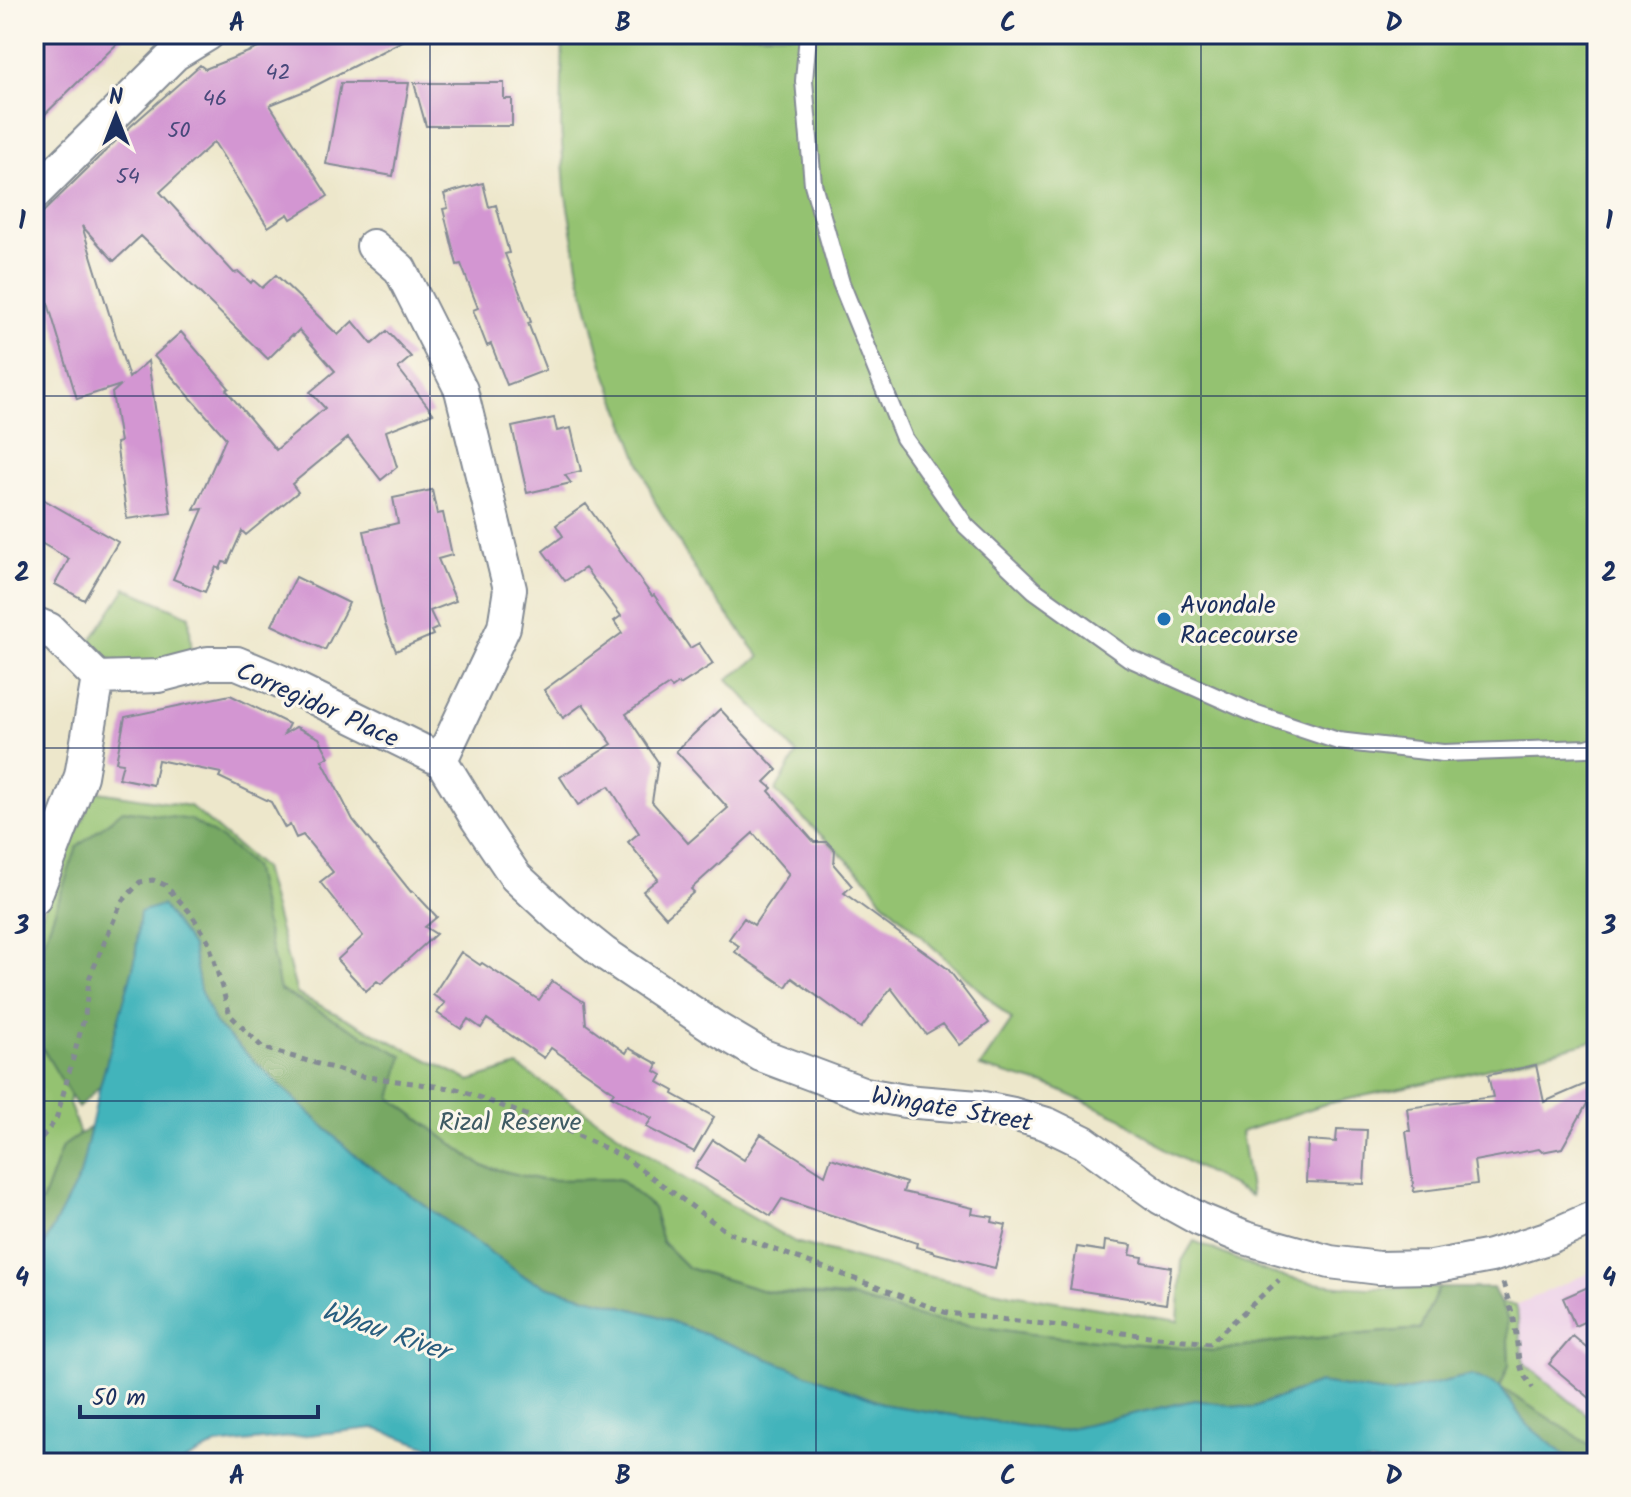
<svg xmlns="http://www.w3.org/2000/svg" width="1631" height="1497" font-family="Kalam,sans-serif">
	<rect width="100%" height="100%" fill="#fbf7ec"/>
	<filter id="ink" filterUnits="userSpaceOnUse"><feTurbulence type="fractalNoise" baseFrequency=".0125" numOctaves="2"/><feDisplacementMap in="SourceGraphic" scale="16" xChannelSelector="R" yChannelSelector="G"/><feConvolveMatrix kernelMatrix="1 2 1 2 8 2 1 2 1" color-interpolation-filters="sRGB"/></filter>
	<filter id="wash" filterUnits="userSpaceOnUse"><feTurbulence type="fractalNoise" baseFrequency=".006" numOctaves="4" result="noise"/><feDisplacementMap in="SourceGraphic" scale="32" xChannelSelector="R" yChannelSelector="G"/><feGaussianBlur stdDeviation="1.8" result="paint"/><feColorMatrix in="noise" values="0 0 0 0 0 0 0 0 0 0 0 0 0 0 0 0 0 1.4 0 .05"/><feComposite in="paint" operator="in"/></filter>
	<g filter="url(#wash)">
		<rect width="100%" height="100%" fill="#ede7cb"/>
		<path fill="#edd1e9" d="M1597,1269V1423L1524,1363L1516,1305Z"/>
		<path fill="#ccbfd4" d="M430,1457L437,1463H292L297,1461Z"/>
		<path fill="#94c271" stroke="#587868" stroke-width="2" d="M563,34H1597V1040L1453,1077L1325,1104L1241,1132L1251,1196L1167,1151L1121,1118L1052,1087L980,1067L1012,1020L882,900L871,883L775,791L797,754L728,679L760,657L702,581L655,502L603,365L580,277L565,190L561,127Z
			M126,588L189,616L192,657L138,667L106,658L90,642Z
			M92,791L190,806L263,868L297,994L470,1081L518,1066L682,1177L795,1242L899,1270L1012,1294L1178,1321L1182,1261L1194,1241C1218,1251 1243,1263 1268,1272C1323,1290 1383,1289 1439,1288L1420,1329L1284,1341L1214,1351L1031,1334L926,1319L851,1297L764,1291L688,1268L662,1242L653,1208L619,1180H541L482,1166L391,1098L74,1079L69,1103L79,1132L61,1189L34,1234V934L70,843L84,818Z
			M1499,1303L1516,1305L1524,1363L1597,1423V1452L1575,1435L1502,1389L1526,1424L1574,1463H1471L1392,1394L1472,1375L1500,1387L1509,1365L1507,1318Z"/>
		<path fill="#77a863" stroke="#496c60" stroke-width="2" d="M123,810L191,820L222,839L253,866L280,990L403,1056L391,1098L482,1166L541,1180L619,1179L653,1208L662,1242L688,1268L764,1291L855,1299L926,1319L1031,1334L1214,1351L1284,1341L1420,1329L1439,1288H1493L1507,1318L1509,1365L1500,1387L1575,1435L1597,1452V1463H1574L1526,1424L1500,1387L1472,1375L1392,1394L1319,1383L1251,1408L1195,1400L1056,1431L887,1405L655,1315L549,1287L523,1276L352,1153L216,1025L200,990L192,947L140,912L135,961L100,1086L78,1108L34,1034L44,942L77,847Z
			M91,1127L80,1176L41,1251L34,1272V1201L42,1202L62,1147Z"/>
		<path fill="#43b4bb" stroke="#2f728c" stroke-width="2" d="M162,905L192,947L200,990L216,1025L352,1153L523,1276L549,1287L655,1315L887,1405L1056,1431L1195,1400L1251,1408L1319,1383L1392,1394L1472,1375L1500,1387L1526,1424L1574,1463H475L374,1428L216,1445L181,1463H34V1272L41,1251L80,1176L100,1086L135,961L140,912Z"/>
		<g id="blocks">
			<path fill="#d396d2" d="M45,34H127L34,125V45Z
				M294,34H416L307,90L270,105L328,196L291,219L288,214L268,227L214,142L160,192L234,273L239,272L251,283L253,280L262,288L276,275L338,335L353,321L372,344L387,331L411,357L398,368L433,413L386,431L397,467L381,480L348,438L292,484L298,492L246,535L242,531L228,563L223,562L220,569L216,567L205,592L173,579L203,509L194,510L226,438L154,356L181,332L229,388L226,390L276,450L325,408L310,392L335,371L299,330L293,336L292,335L268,359L141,236L114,261L82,226L129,378L148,361L171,513L127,519L116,443L120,442L112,393L121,385L77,399L34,257V221L131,126L200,65L205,69Z
				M341,83H409L393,176L326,164Z
				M414,83H504V99H512V126H426Z
				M483,183L489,207L496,205L509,253L505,254L531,322L528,323L546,370L507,385L491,344L487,346L473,310L478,308L461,264L457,265L443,209L448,208L444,194Z
				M554,418L557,431L571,428L581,471L565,475L571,483L527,493L512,427Z
				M432,490L437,514L443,513L452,555L438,559L456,601L430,611L438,628L431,631L433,635L396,651L385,624L364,531L398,523L393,498Z
				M34,494L118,542L84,600L55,584L69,559L34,539Z
				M586,504L652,596L654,595L690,648L699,643L713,664L680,685L679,683L672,688L669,685L626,714L658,762L652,802L688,843L728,808L676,751L720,709L777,770L765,782L772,788L769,791L814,842H827L835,850L834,865L852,886L844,893L948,969L989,1023L959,1045L943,1024L926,1034L891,988L861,1028L792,978L786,987L735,952L739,946L729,939L744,918L754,925L789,874L753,833L691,889L694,892L666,917L643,891L658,879L628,842L639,833L609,786L578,805L560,777L612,744L583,704L563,718L544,690L622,633L614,621L621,616L585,568L565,581L543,551L563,536L556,525Z
				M296,577L349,603L325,650L272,625Z
				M230,695L289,724L284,734L296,727L319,738L329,757L322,760L353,820L411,892L413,891L437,917L425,927L436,934L381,984L377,981L366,991L337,960L363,936L320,882L333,872L303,835L296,838L290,825L285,828L271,802L219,777L221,773L158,760L153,785L119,778L123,763L116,762L125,717Z
				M461,952L480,965L482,963L539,1000L552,981L584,1002L586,1024L626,1053L629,1048L658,1064L655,1071L662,1075L658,1082L674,1091L673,1094L714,1117L694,1152L646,1127L652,1118L611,1096L614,1092L551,1048L544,1058L487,1019L481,1028L468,1019L461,1029L437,1013L445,1003L433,995Z
				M1536,1065L1544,1102L1597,1079V1086L1562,1148L1542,1152L1539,1149L1474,1161L1477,1184L1414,1192L1406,1131H1410L1407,1108L1493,1097L1488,1075Z
				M1337,1129L1367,1130L1364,1184L1306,1182L1308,1140L1336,1142Z
				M761,1134L825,1175L831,1158L906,1183L903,1192L973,1208L972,1214L993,1217L992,1222L1006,1225L995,1268L931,1252L932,1251L916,1247L917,1243L782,1199L771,1216L695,1168L713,1140L744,1160Z
				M1105,1241L1132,1245L1130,1255L1143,1257L1142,1262L1171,1267L1166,1304L1070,1289L1077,1247L1104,1251Z
				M1597,1283V1316L1575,1326L1563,1298Z
				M1573,1336L1597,1356V1404L1549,1364Z"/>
		</g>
	</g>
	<g filter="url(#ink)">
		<use href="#blocks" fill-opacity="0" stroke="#848b94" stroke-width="2"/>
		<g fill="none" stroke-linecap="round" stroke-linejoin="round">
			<g stroke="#848b94" stroke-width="20">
				<path id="lane" d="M808,34L804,81L813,184L841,283L904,438L966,526L1034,590L1129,658L1251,712L1338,741L1443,753L1587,748L1597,745"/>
			</g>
			<g stroke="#848b94" stroke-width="36">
				<path id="street" d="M34,194L175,54L208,34
					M373,246L400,269L461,390L510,589L504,627L441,760
					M34,623L49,629L98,678
					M441,760L477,819L516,877L559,917L604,953L714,1027L761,1055L865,1094L905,1101L978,1107L1013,1114L1047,1124L1084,1142L1161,1198L1199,1219L1245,1238L1330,1262L1379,1268L1432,1267L1491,1256L1547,1238L1597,1216
					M34,899L81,776L98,678L158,676L208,663H237L280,681L441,760"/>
			</g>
			<path stroke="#848b94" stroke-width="5" stroke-dasharray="6 6" stroke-linecap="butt" d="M34,1125L44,1134
				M34,1147L56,1120L85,1015L89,979L121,903L140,882L153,880L165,885L189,911L208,940L230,1015L263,1048L360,1076L457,1089L566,1130L624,1157L727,1232L947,1313L1210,1343L1279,1280
				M1503,1283L1514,1319L1519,1361L1523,1374L1533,1388"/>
			<use href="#lane" stroke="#fff" stroke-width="16"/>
			<use href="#street" stroke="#fff" stroke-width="32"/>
		</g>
	</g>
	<path fill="none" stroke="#1b2f5e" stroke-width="2" stroke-opacity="0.55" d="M430,34V1463M816,34V1463M1201,34V1463M34,396H1597M34,748H1597M34,1101H1597"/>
	<circle fill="#1f6fb2" stroke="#fbf7ec" stroke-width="3" cx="1164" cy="619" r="8"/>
	<g text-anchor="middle" stroke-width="6" stroke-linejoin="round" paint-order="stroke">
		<g font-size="22" fill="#49497b">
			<text x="278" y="79">42</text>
			<text x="215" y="105">46</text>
			<text x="179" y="137">50</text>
			<text x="128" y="183">54</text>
		</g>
		<g font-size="26" fill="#1b2f5e" stroke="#fbf7ec" text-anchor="start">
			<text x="1180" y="613">Avondale<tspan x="1180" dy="30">Racecourse</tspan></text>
		</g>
		<g font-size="26" fill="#1b2f5e" stroke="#fbf7ec">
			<text transform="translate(318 704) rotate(24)" y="9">Corregidor Place</text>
			<text transform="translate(952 1108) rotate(10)" y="9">Wingate Street</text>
		</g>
		<g font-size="26" fill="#3f5b64" stroke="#fbf7ec">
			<text x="510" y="1130">Rizal Reserve</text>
		</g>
		<g font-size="28" font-style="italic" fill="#295e7f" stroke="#fbf7ec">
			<text transform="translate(386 1330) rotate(19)" y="10">Whau River</text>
		</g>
	</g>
	<rect width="1631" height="1497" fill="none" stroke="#fbf7ec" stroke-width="88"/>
	<g transform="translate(116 116)" stroke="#fbf7ec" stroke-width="6" paint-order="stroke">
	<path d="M0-6L14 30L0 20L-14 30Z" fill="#1b2f5e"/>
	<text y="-12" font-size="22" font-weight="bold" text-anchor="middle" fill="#1b2f5e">N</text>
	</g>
	<path d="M80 1405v12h238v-12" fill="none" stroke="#1b2f5e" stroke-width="4"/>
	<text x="92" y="1405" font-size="24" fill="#1b2f5e" stroke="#fbf7ec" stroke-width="6" paint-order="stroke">50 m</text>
	<rect x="44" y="44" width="1543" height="1409" fill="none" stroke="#1b2f5e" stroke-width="3"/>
	<g font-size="26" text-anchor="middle" font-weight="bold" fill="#1b2f5e">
		<text x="237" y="31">A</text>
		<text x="623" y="31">B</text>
		<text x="1008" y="31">C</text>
		<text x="1394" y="31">D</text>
		<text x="22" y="229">1</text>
		<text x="1609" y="229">1</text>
		<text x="22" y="581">2</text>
		<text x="1609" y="581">2</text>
		<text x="22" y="934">3</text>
		<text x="1609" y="934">3</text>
		<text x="22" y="1286">4</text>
		<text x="1609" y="1286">4</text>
		<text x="237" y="1484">A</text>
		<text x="623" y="1484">B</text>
		<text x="1008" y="1484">C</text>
		<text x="1394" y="1484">D</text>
	</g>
</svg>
